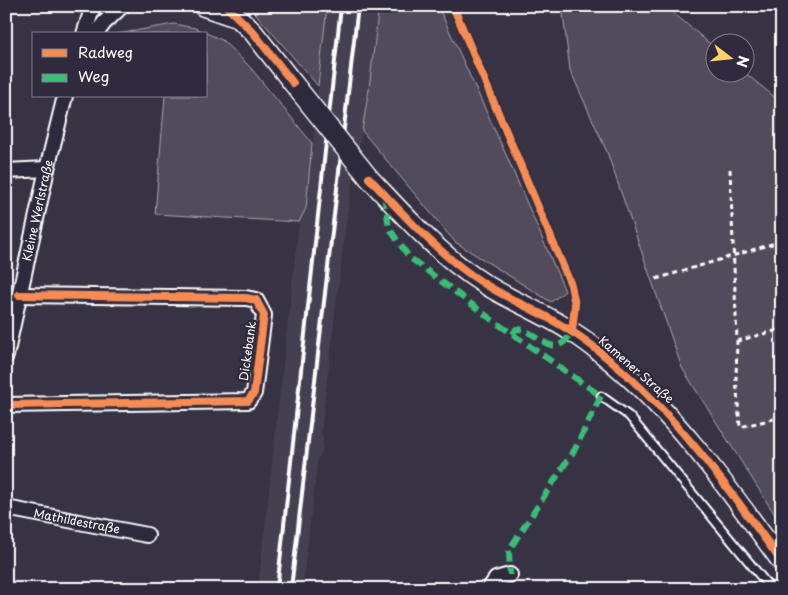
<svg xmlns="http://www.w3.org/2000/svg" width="788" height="595" font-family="'Playpen Sans',sans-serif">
	<rect width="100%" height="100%" fill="#373345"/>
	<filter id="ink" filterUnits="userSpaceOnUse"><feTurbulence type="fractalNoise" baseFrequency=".02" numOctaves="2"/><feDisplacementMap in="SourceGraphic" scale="10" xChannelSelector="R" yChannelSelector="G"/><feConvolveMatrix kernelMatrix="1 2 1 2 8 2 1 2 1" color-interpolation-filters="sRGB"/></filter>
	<g filter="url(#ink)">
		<path fill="#444051" d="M327,6H379L369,89L346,222L321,431L323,439L322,452L318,458L302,589H258L299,222L306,208Z"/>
		<path fill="#514c5c" stroke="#a8a6ae" d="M249,6H327L318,86Z
			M379,6H438L507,157L565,291L551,302L455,242L362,131L369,89Z
			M562,6H665L715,48L716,72L745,73L782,103V526L682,368L607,152L570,70Z
			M174,24L195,28L222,40L250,67L312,143L306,208L299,222L155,214L165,96H206V34H117Z"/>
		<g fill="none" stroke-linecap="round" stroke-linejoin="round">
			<g stroke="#fff" stroke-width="11">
				<path id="lane" d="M601,396L629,416L771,589"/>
			</g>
			<g stroke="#fff" stroke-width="18">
				<g id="street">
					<path d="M84,34L93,6"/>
					<path d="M96,34L104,23L122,6"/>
					<path d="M6,171L47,169"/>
					<path id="s1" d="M6,356L47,169L65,96"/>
					<path d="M6,405L248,401L254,393L264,315L256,300L246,298L19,295"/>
					<path id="s2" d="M6,508L147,535"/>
					<path d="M489,589L496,579L510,575"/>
				</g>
			</g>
			<g stroke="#fff" stroke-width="22">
				<path id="secondary" d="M203,6L238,18
					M226,6L253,32L293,83
					M369,178C404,215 439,255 483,283C511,301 544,313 572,332C586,340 599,351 611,361C679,418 730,491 782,562"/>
			</g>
			<path stroke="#fff" stroke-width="3" stroke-dasharray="5 4" stroke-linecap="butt" d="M730,169L737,341L736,379L740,427L782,417
				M656,279L782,241
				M737,341L782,329"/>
			<use href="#lane" stroke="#2f2a3d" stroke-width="7"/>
			<use href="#street" stroke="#2f2a3d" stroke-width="14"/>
			<use href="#secondary" stroke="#2f2a3d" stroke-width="19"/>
			<path stroke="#fff" stroke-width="4" d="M277,589L341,6
				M291,589L358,6"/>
			<g stroke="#fff" stroke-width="22" stroke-linecap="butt">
				<path id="secondary-bridge" d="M293,83L369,178"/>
			</g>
			<use href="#secondary-bridge" stroke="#2f2a3d" stroke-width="19"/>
			<path stroke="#3abd76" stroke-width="6" stroke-dasharray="12 6" stroke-linecap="butt" d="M384,195L389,228L409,257L491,319L601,396L575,449L509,550L510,575
				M513,334L516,329C531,327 548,353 561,344C566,342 569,336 572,331"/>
			<g stroke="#2f2a3d" stroke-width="11">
				<path id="cycleway" d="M226,6L253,32L293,83
					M453,6L571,285L575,305L572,331
					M369,178C404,215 439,255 483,283C511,301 544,313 572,332C586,340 599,351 611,361C679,418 730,491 782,562
					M6,405L248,401L254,393L264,315L256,300L246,298L19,295"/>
			</g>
			<use href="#cycleway" stroke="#f68b52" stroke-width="8"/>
		</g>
	</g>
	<g text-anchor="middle" stroke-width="5" stroke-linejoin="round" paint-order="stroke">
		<g font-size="12" fill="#fff" stroke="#2f2a3d">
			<text dy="4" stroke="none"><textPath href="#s1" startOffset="149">Kleine Werlstraße</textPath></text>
			<text transform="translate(248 351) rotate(-82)" y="4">Dickebank</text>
			<text transform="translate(636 370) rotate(41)" y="4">Kamener Straße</text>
			<text dy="4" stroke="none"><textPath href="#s2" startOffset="72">Mathildestraße</textPath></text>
		</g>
	</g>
	<rect width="788" height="595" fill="none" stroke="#2f2a3d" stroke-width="25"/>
	<rect x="12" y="12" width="763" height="570" fill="none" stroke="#fff" stroke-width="2" filter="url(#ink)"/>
	<rect x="32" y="32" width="175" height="65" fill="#2f2a3d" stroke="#827f8b"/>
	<rect x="42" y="49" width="25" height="8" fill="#f68b52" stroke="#827f8b"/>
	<text x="78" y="58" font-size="15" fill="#ffffff">Radweg</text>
	<rect x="42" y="74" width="25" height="8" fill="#3abd76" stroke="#827f8b"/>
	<text x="78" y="82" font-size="15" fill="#ffffff">Weg</text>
	<g transform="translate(730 58) rotate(106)"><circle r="24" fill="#2f2a3d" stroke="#827f8b"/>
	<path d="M0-4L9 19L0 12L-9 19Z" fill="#ffd166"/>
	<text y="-8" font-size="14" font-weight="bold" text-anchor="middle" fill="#ffffff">N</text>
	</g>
</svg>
